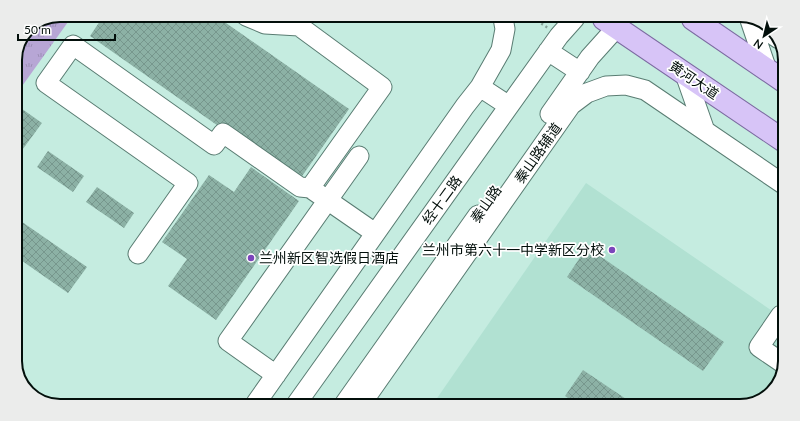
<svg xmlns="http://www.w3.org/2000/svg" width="800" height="421" font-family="Lato,'Noto Sans SC',sans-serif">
	<defs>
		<pattern id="park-tufts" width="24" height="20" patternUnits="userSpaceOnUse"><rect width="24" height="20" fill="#b7a6d5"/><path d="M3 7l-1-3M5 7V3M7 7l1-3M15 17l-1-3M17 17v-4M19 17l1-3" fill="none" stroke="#9c8eb6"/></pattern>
		<pattern id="building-cross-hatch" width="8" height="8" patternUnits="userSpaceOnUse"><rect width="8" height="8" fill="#8cb1a5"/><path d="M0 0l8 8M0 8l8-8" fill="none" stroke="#77978d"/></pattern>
	</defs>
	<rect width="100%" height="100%" fill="#c5ece0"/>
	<path fill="#b1e1d2" d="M586,183L781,317L780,381L763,400L741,406L433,404Z"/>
	<path fill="url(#park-tufts)" d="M60,15H73L15,96V57L28,28Z"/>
	<path fill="url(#building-cross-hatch)" d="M104,15L216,16L349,109L298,182L90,36Z
		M15,104L42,123L17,157L15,156Z
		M48,151L84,176L73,192L37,167Z
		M251,167L299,201L216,320L168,286L187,259L162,242L209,175L234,192Z
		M97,187L134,213L124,228L86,202Z
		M15,217L87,267L68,293L15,256Z
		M587,247L724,342L703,371L567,277Z
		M583,370L635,405H578L565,396Z"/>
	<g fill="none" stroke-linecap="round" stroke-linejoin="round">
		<g stroke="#597c72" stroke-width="21">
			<path id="minor" d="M246,16L265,24L299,26L382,87L310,188L375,233
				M750,20L767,70
				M751,20L779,39
				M548,51L580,72
				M685,74L705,131
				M480,87L509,106
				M550,114L590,57L617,27
				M138,254L188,183L46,83L73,45L214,145L223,133L300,187L310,188
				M781,362L759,347L781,315
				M276,375L228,341L359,156
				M256,403L465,106L480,87L501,50L505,29L503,18
				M297,403L559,36L575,18
				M345,403L478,215
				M362,403L571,105L587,93L606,86L626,85L645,90L783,184"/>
		</g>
		<g stroke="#7c6ba1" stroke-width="24">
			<path id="major" d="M604,19L784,141
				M693,19L785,82"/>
		</g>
		<path stroke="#84a198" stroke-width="2.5" stroke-dasharray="2 3" stroke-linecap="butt" d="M533,18L548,28"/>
		<use href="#minor" stroke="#fff" stroke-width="19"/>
		<use href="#major" stroke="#d7c4f7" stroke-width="22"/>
	</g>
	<g fill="#7b44bb" stroke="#fff" stroke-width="1.5">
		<circle cx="612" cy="250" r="4"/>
		<circle cx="251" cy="258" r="4"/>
	</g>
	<g text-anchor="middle" stroke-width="3.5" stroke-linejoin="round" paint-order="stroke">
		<g font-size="14" fill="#030f0b" stroke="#fff">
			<text transform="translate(694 80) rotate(34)" y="5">黄河大道</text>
			<text transform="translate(538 153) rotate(-55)" y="5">秦山路辅道</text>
			<text transform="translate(442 200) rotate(-54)" y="5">经十二路</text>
			<text transform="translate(486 204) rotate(-55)" y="5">秦山路</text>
		</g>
		<g font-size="14" fill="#030f0b" stroke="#fff" text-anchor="end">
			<text x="604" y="255">兰州市第六十一中学新区分校</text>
			<text x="259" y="263" text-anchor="start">兰州新区智选假日酒店</text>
		</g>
	</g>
	<path d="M0 0H800V421H0ZM60 22H740A38 38 0 0 1 778 60V361A38 38 0 0 1 740 399H60A38 38 0 0 1 22 361V60A38 38 0 0 1 60 22Z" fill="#ebeceb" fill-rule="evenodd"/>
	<path fill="none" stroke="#030f0b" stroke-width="2" d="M60 22H740A38 38 0 0 1 778 60V361A38 38 0 0 1 740 399H60A38 38 0 0 1 22 361V60A38 38 0 0 1 60 22Z"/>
	<g transform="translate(764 36) rotate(215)" stroke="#ffffff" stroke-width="3" paint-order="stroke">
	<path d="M0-3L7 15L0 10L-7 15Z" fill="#030f0b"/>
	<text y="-6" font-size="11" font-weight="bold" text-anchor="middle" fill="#030f0b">N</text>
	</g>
	<path d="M18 34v6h97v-6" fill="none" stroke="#030f0b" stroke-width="2"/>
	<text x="24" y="34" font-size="12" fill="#030f0b" stroke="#ffffff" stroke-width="3" paint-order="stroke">50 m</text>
</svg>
